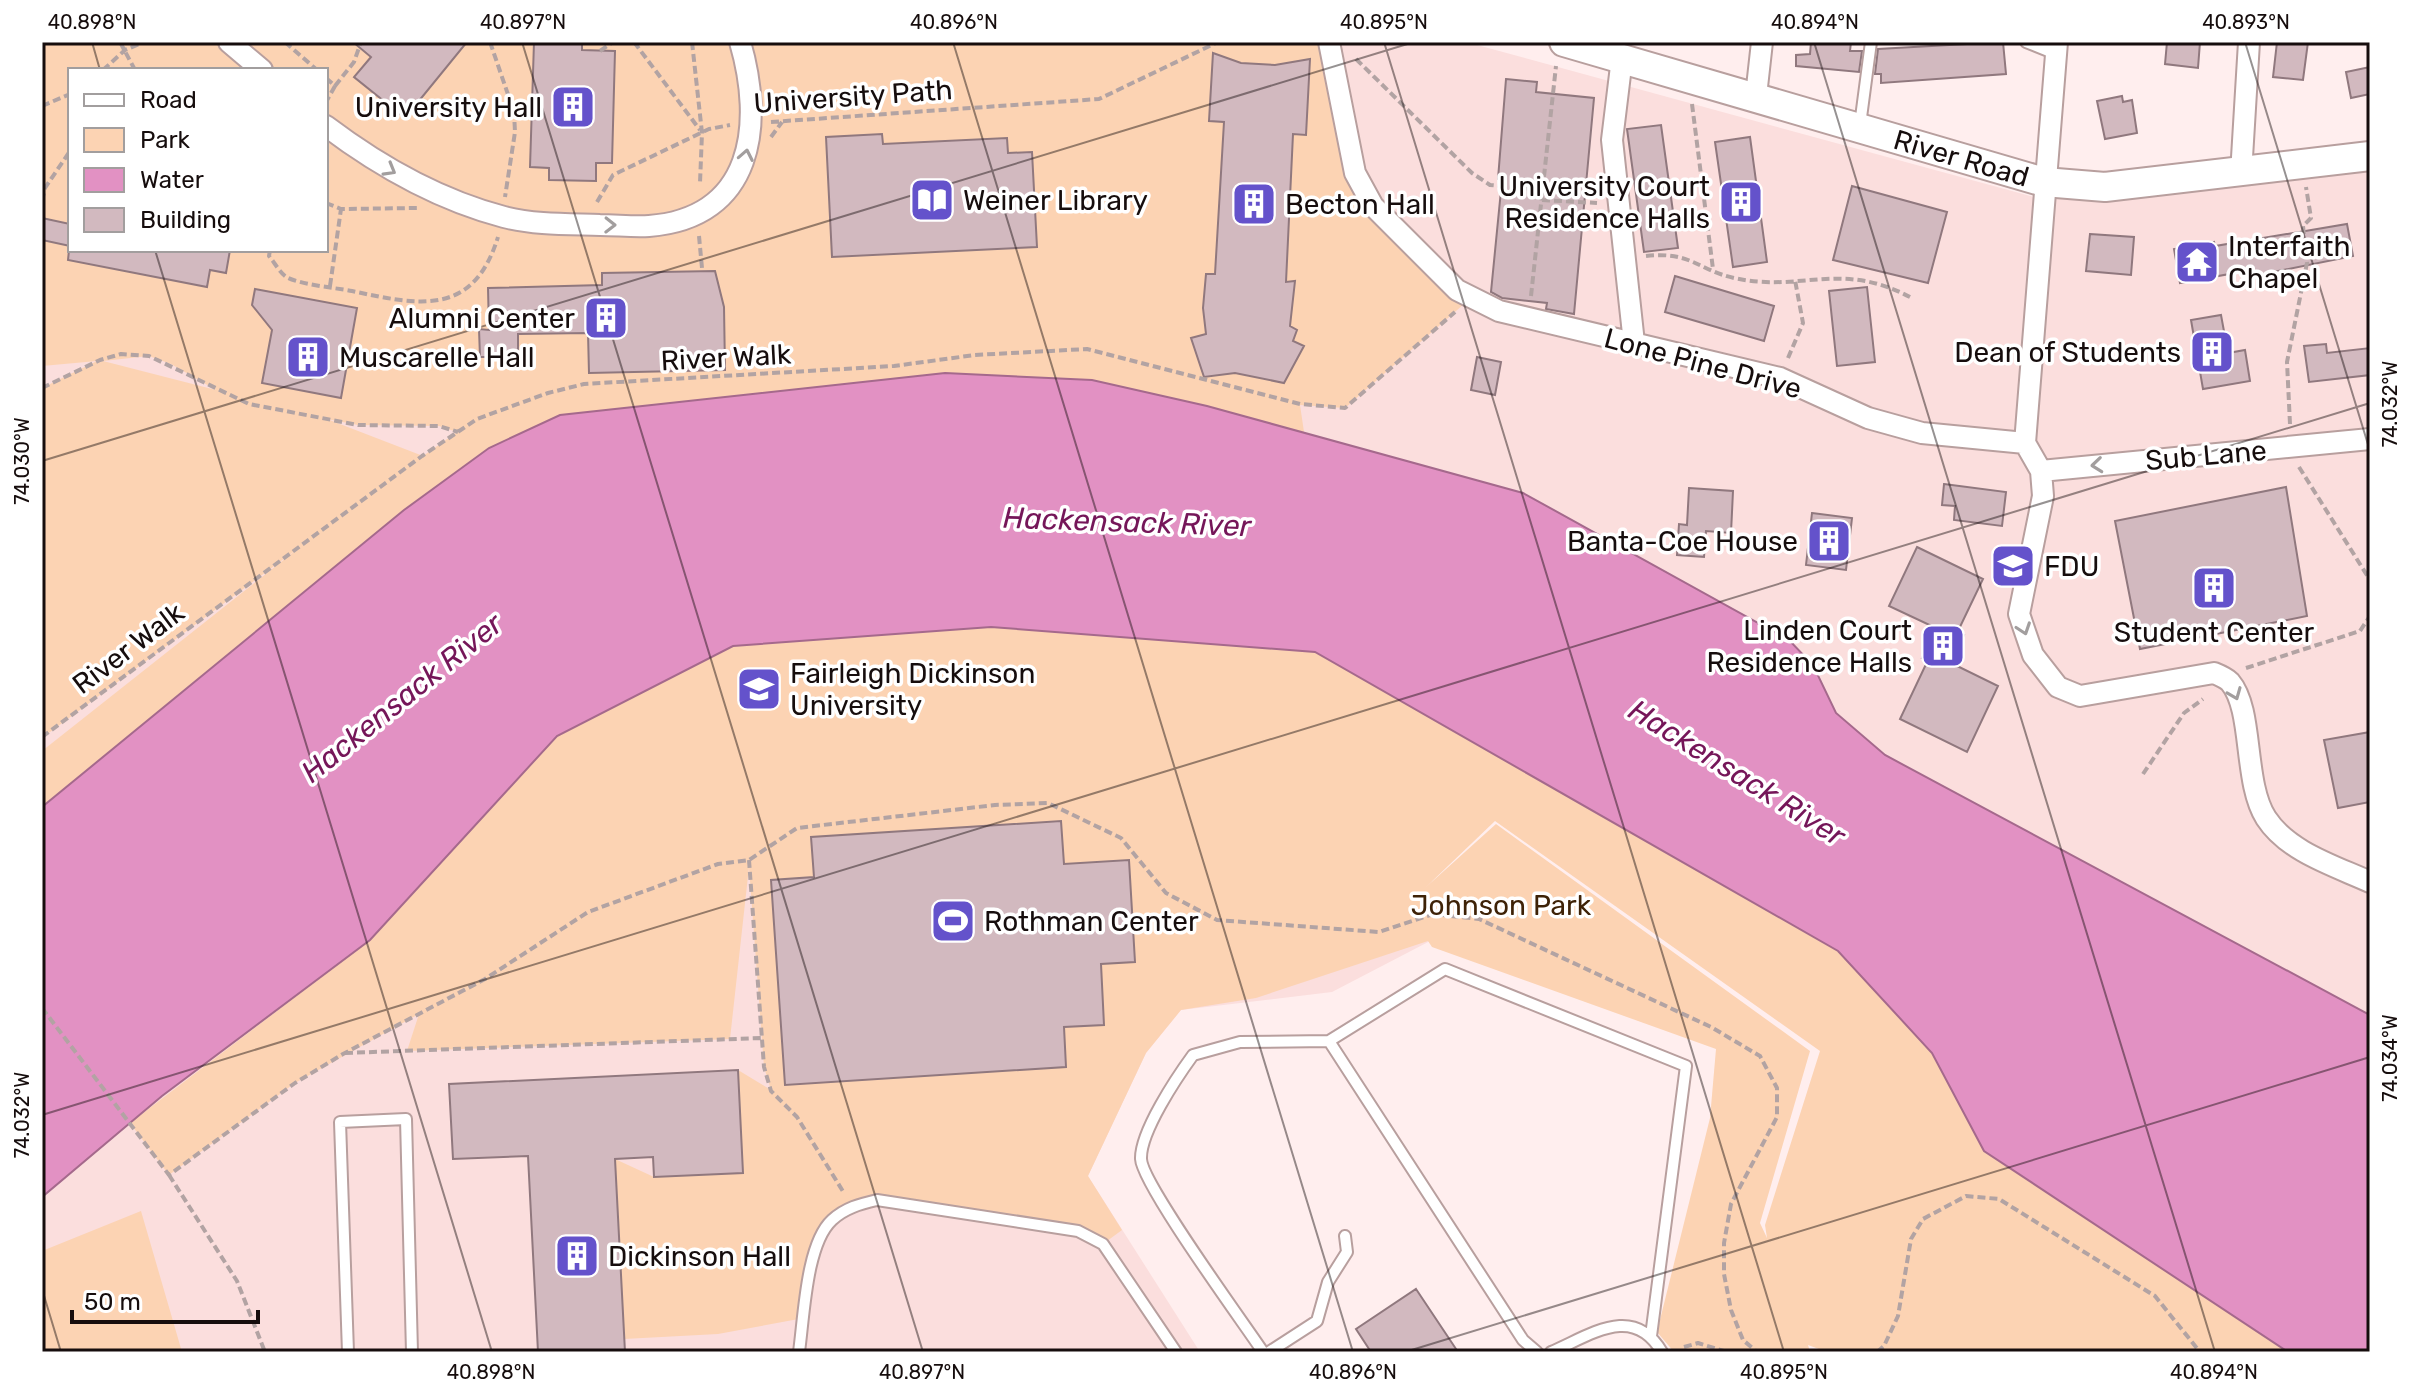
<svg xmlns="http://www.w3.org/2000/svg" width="2412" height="1394" font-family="Rubik,sans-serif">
	<rect width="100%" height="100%" fill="#fee"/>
	<path fill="#fbdedd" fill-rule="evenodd" d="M42,42H1466L2034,197L2044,182L2370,155V1015L1885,755L1836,713L1813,665L1523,493L1432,880V940L1332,992L1181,1010L1146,1053L1088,1176L1200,1352H42ZM70,70H326V250H70Z"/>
	<path fill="#fcd3b3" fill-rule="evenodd" d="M42,42H369L363,50L371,57L355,77L405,118L467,42H534L550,180L595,181L596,163H612L615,52L582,50V42H1300L1329,47L1355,173L1472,297L1345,408L1300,405L1304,432L1092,380L946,373L559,415L404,510L42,807V751L300,547L42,738V388L97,361L42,366V240L70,246V250L226,272L230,250H326V70H70V224L42,218ZM255,289L357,308L341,398L262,383L272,330L252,305ZM149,356L171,364L216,390L103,361ZM327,419L358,425L439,426L457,432L423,456Z
		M991,627L1315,651L1838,951L1932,1053L1984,1151L2288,1352H1827L1808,1345L1810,1352H1674L1657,1332L1710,1118L1716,1049L1432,947L1428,941L1256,998L1181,1010L1146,1053L1088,1176L1122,1230L1103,1244L1078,1231L877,1200L852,1207L816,1243L804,1318L718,1334L624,1339L615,1159L654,1177L742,1173L738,1070L771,1090L764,1067L749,867L730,1039L407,1051L419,1014L295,1083L169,1175L130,1123L370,940L557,736L733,646ZM1495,821L1820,1051L1765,1225L1767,1238L1760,1223L1810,1051L1496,824L1425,888Z
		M141,1211L182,1352H42V1251Z"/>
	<path fill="#e291c3" stroke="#a5698c" stroke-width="2" d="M945,373L1092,380L1207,406L1523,493L1789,640L1813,665L1836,713L1885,755L2370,1015V1352H2288L1984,1151L1932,1053L1838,951L1315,652L991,627L733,646L557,736L370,940L162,1096L42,1197V807L404,510L489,448L560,415Z"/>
	<path fill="#d2b9bf" stroke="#90787e" stroke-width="2" d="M353,42H467L405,118L354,77L371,57Z
		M534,42H582V50L615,51L612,163H596V181L549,180V168L530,167Z
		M1811,42H1851L1850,51H1862L1859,72L1796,66V55L1810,54Z
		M2003,42L2006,74L1881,83V74H1875L1878,49Z
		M2167,42H2200L2198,68L2165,64Z
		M2277,42H2308L2303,80L2273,77Z
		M1213,53L1241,63L1275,65L1310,59L1306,135L1293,134L1286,282L1295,281L1290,326L1297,330L1293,341L1304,346L1284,383L1235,373L1204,377L1191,338L1206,334L1203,308L1206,274H1215L1224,122L1209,121Z
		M2370,67V94L2351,98L2346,72Z
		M1506,79L1537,82L1536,92L1594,98L1574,314L1546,309L1547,303L1502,298L1491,292L1502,180L1498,179Z
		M2122,96L2123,102L2132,100L2137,133L2105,139L2097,101Z
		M1661,125L1678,248L1644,252L1627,129Z
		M882,134L883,144L1007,138L1008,153L1032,152L1037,247L832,257L826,137Z
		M1750,137L1767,262L1733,267L1715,142Z
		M1852,186L1947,212L1928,283L1833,260Z
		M42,218L70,224V246L42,240Z
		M2347,224L2353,256L2248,277L2246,271L2180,283L2174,249L2214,242L2215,246Z
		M2090,234L2134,237L2131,275L2086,271Z
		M69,250H230L226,273L210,270L207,287L68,260Z
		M715,271L724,307L725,370L589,373L588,333L518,334V357H480L479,329L489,330L488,288L602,285V273Z
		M1675,276L1774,306L1764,341L1665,312Z
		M1867,287L1875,362L1837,366L1829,291Z
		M255,289L357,308L341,398L262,383L272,330L252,305Z
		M2221,315L2228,353L2245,350L2250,381L2203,389L2191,320Z
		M2326,344L2327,353L2370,348V375L2309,382L2304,346Z
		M1477,357L1501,362L1495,395L1471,390Z
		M1944,484L2006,492L2002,526L1954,520L1955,506L1942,505Z
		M2286,487L2307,616L2140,649L2115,521Z
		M1689,488L1733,491L1731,533L1706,531L1704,557L1677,555L1679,524L1687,525Z
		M1812,513L1852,518L1846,570L1806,565Z
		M1917,547L1983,579L1958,631L1964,635L1951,663L1998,686L1967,752L1900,719L1928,660L1922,658L1936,628L1889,606Z
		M2370,732V802L2338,808L2324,740Z
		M1061,821L1064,864L1129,860L1135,962L1101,964L1104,1025L1064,1027L1066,1067L785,1085L771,880L814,877L811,837Z
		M738,1070L743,1173L654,1177L653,1157L615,1159L625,1352H538L528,1156L453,1159L449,1084Z
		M1416,1289L1458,1352H1371L1356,1329Z"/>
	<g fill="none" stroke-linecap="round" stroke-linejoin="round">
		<g stroke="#b89f9e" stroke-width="14">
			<path id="service" d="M2026,42L2056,54
				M1860,125L1871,42
				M348,1352L340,1122L406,1119L412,1352
				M799,1352C804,1317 806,1244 832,1220C845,1208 860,1204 877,1200L1078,1231L1103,1244L1176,1352
				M1263,1352C1243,1322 1142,1184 1141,1159C1140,1132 1177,1077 1193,1055L1240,1042L1329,1041
				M1269,1352L1317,1321L1328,1282L1347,1252L1345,1236
				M1537,1352L1523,1340L1329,1041L1445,969L1686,1066L1651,1336
				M1551,1352C1591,1335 1633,1303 1662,1352"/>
		</g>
		<g stroke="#b89f9e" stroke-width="24">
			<path id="minor" d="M229,42L262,70
				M1329,42L1355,173L1373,206L1457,290L1499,311L1780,378L1868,418L1922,433L2025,443L2057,42
				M1622,58L1612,140L1634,343
				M1756,96L1762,42
				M326,126C379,166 439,200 504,217C535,225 568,224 600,225C616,225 633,227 649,226C754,218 764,124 740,42
				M2241,174L2249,42
				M2025,443L2041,471L2043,496L2019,614L2033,655L2058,687L2080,696L2214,673C2219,675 2226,678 2230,682C2254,710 2243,782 2266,818C2288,852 2335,866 2370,882
				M2041,471L2370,439"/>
		</g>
		<g stroke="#b89f9e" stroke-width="32">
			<g id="secondary">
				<path id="s1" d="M1564,42L2044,182L2105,187L2370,156"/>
			</g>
		</g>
		<path stroke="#b2a3a3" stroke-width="4" stroke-dasharray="8 4" stroke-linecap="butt" d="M120,42L135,70
			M285,42L317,70
			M490,42L514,112L515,132L505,197
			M634,42L700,130
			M692,42L702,133L700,183
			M600,51L613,42
			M1356,59L1472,173L1490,185L1543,190
			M103,70L125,50L144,42
			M326,78L335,86L326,102
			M335,86L354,62L361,42
			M1692,104L1713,269
			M42,106L70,94
			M771,122L1099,99L1218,42
			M771,137L782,122
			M1542,200L1597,203
			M42,201L45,188L70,151
			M597,202L613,175L709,129L730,125
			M326,203L341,209L417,208
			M699,236L702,268
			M270,250L269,256C274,262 279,271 285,276C295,284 337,288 352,291C418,305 473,318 498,237
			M1646,256C1691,251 1698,270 1734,278C1802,293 1839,260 1910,297
			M330,286L341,209
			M1531,296L1556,66
			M1788,358L1803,323L1795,280
			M42,388L100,360L121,354L149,356L249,404L358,425L439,426L458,432
			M2290,424L2287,362L2307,263L2303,226L2311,218L2306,187
			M2299,467L2370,580
			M2246,668L2360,631L2370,616
			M42,737L422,456L477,419L548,393L584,384L894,366L975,355L1087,349L1300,404L1345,408L1455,312
			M2143,774L2184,713L2203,699
			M749,860L764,1067L771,1091L797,1117L844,1193
			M42,1008L169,1175L295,1083L343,1054L485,979L588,912L718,864L749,860L797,828L995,805L1048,803L1121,838L1166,893L1217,920L1379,932L1433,914L1479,919L1711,1027L1760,1056L1777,1088V1117L1731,1204L1724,1243V1274L1731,1310L1743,1340L1757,1352
			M345,1053L762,1038
			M169,1175L237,1281L265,1352
			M1684,1347L1698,1343L1727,1352
			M1877,1352L1884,1346L1898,1316L1911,1239L1923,1219L1966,1196L1999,1199L2155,1296L2200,1352"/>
		<use href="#service" stroke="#fff" stroke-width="10"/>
		<use href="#minor" stroke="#fff" stroke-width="20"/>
		<use href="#secondary" stroke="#fff" stroke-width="28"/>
	</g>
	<defs><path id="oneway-chevron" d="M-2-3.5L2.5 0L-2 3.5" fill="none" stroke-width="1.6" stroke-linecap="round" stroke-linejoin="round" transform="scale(2)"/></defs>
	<g stroke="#a29e9e">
		<use href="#oneway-chevron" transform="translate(746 155) rotate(-79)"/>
		<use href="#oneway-chevron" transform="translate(390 170) rotate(30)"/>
		<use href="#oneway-chevron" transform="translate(610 225) rotate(1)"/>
		<use href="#oneway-chevron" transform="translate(2097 465) rotate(174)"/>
		<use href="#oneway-chevron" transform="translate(2024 629) rotate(71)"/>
		<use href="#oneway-chevron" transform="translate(2235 694) rotate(68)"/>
	</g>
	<path fill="none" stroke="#160d0d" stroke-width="2" stroke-opacity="0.45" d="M92,42L100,70M522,42L923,1352M953,42L1353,1352M1384,42L1784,1352M1814,42L2215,1352M2245,42L2370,451M155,250L492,1352M42,461L1414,42M42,1115L2370,403M42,1289L61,1352M1405,1352L2370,1057"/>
	<defs>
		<g id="building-square" transform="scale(2.3)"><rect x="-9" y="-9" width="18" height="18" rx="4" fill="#6452cb" stroke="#fff"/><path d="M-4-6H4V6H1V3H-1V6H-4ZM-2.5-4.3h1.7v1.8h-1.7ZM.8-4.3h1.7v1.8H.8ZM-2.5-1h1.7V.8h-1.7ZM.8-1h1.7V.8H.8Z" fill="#fff"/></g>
		<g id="library-square" transform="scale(2.3)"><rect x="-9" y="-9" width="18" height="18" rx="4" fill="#6452cb" stroke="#fff"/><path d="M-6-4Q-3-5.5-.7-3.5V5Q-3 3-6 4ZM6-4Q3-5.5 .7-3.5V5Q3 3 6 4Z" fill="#fff"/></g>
		<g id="temple-square" transform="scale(2.3)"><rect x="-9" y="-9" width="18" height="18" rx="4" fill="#6452cb" stroke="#fff"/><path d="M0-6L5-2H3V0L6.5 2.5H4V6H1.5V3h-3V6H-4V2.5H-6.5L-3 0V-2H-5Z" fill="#fff"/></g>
		<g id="university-square" transform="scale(2.3)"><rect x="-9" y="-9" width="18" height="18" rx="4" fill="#6452cb" stroke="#fff"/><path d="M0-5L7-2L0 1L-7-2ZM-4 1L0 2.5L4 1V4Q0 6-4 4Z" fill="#fff"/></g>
		<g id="stadium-square" transform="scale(2.3)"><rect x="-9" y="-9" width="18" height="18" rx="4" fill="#6452cb" stroke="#fff"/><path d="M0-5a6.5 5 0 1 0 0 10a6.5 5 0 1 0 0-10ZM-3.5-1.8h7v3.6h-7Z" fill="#fff"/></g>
	</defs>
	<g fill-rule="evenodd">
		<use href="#building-square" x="573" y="107"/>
		<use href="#library-square" x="932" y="200"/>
		<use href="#building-square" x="1741" y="202"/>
		<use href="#building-square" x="1254" y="204"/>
		<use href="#temple-square" x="2197" y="262"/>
		<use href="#building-square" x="606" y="318"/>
		<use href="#building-square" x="2212" y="352"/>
		<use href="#building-square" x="308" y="357"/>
		<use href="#building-square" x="1829" y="541"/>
		<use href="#university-square" x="2013" y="566"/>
		<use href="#building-square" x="2214" y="588"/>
		<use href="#building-square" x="1943" y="646"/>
		<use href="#university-square" x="759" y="689"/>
		<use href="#stadium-square" x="953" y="921"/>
		<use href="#building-square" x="577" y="1256"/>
	</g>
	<g text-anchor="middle" stroke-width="7" stroke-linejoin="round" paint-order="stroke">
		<g font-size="28" fill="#160d0d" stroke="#fff">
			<text transform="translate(853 96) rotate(-4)" y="10">University Path</text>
			<text dy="10" stroke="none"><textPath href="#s1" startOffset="414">River Road</textPath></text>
			<text transform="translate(726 357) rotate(-3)" y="10">River Walk</text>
			<text transform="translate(1703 363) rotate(15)" y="10">Lone Pine Drive</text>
			<text transform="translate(2206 455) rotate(-5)" y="10">Sub Lane</text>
			<text transform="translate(128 648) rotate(-37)" y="10">River Walk</text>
		</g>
		<g font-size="28" fill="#160d0d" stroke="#fff" text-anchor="start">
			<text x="542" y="117" text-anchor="end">University Hall</text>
			<text x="1710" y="196" text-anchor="end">University Court<tspan x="1710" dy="32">Residence Halls</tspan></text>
			<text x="963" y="210">Weiner Library</text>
			<text x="1285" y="214">Becton Hall</text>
			<text x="2228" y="256">Interfaith<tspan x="2228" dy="32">Chapel</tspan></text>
			<text x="575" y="328" text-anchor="end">Alumni Center</text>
			<text x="2181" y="362" text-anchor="end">Dean of Students</text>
			<text x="339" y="367">Muscarelle Hall</text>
			<text x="1798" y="551" text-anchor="end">Banta-Coe House</text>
			<text x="2044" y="576">FDU</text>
			<text x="1912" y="640" text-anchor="end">Linden Court<tspan x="1912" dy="32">Residence Halls</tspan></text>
			<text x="2214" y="642" text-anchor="middle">Student Center</text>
			<text x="790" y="683">Fairleigh Dickinson<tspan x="790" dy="32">University</tspan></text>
			<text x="984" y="931">Rothman Center</text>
			<text x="608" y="1266">Dickinson Hall</text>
		</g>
		<g font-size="28" fill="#3e2207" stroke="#fff">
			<text x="1501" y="915">Johnson Park</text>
		</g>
		<g font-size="30" font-style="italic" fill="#751659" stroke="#fff">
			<text transform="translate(1127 522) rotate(2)" y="10">Hackensack River</text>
			<text transform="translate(402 698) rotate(-39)" y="10">Hackensack River</text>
			<text transform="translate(1737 773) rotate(32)" y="10">Hackensack River</text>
		</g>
	</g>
	<rect width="2412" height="1394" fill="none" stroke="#ffffff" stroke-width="88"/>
	<rect x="68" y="68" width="260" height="184" fill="#ffffff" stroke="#a29e9e" stroke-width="2"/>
	<rect x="84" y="94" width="40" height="12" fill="#ffffff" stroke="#a29e9e" stroke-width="2"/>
	<text x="140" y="108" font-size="24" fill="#160d0d">Road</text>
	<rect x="84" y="128" width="40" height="24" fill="#fcd3b3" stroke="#a29e9e" stroke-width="2"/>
	<text x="140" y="148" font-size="24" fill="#160d0d">Park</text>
	<rect x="84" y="168" width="40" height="24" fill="#e291c3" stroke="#a29e9e" stroke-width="2"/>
	<text x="140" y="188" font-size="24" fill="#160d0d">Water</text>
	<rect x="84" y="208" width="40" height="24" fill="#d2b9bf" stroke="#a29e9e" stroke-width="2"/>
	<text x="140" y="228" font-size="24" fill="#160d0d">Building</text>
	<path d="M72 1310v12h186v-12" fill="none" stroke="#160d0d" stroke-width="4"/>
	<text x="84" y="1310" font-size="24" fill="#160d0d" stroke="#ffffff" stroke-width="6" paint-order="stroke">50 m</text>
	<rect x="44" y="44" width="2324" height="1306" fill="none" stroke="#160d0d" stroke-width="3"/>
	<g font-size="20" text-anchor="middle" fill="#160d0d">
		<text x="92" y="29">40.898°N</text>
		<text x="523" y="29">40.897°N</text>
		<text x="954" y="29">40.896°N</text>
		<text x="1384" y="29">40.895°N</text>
		<text x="1815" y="29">40.894°N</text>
		<text x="2246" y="29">40.893°N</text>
		<text transform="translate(2390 404) rotate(-90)" y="7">74.032°W</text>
		<text transform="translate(22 461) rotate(-90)" y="7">74.030°W</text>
		<text transform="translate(2390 1058) rotate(-90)" y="7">74.034°W</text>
		<text transform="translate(22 1115) rotate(-90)" y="7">74.032°W</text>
		<text x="491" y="1379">40.898°N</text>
		<text x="922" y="1379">40.897°N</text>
		<text x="1353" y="1379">40.896°N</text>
		<text x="1784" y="1379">40.895°N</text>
		<text x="2214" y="1379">40.894°N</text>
	</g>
</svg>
